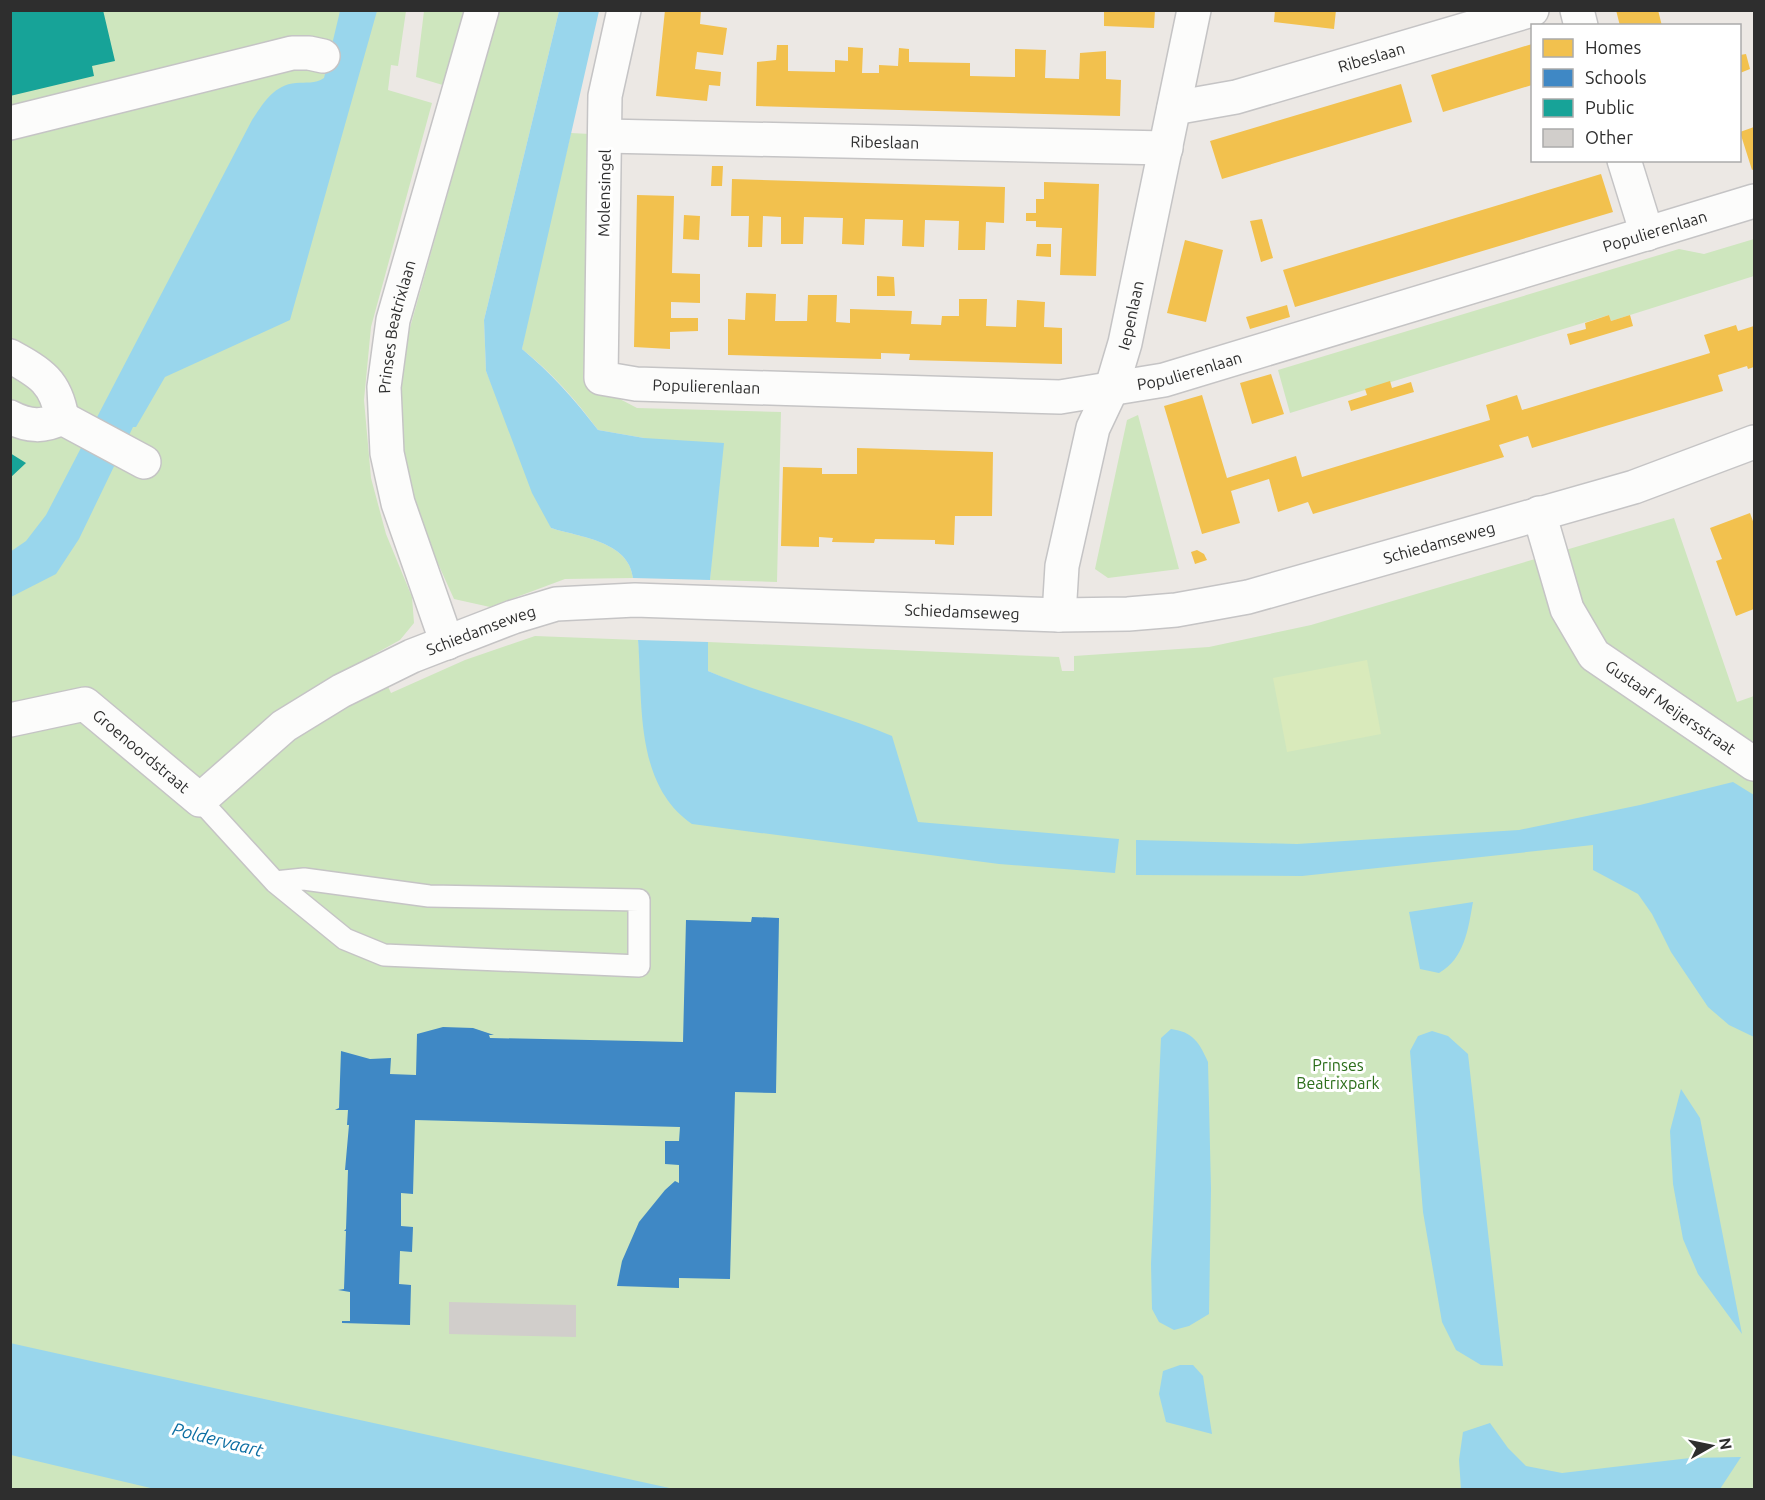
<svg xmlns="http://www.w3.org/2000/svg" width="1765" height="1500" font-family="Ubuntu,sans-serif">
	<rect width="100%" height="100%" fill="#ece8e4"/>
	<!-- green -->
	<path fill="#cee6be" d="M10,11H406L398,66L391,65L388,90L432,103L371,327L364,400L371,478L386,534L412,597L414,623L400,640L373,655L391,693L465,660L535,636L638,640L642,685L731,681L708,671V642L1059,657L1062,671H1074V656L1209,647L1311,625L1674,518L1737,702L1754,696V743L1741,747L1754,781V1489H11Z
		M424,11H468L446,86L416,77Z
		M499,11H559L484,320L486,371L551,528C579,537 629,541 633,578L565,579L490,607L454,599L425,535L401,449L400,363Z
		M571,133L590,134L597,387L637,408L781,412L777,582L710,580L712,551L644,438L598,430C576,400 552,373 522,349L529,307Z
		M1754,239V276L1611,321L1609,315L1290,413L1278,370L1679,249L1704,254Z
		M1138,415L1179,569L1108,578L1095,569L1127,420Z"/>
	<!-- pitch -->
	<path fill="#d9eabb" d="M1367,660L1381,734L1287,752L1273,678Z"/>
	<!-- water -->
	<path fill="#99d6ec" d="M340,11H377L290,320L165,377L136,427H133L79,539L56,574L11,597L10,552L26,541L46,515L252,120C263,104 273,85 296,83C306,82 315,84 324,78Z
		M559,11H599L522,349C551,373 575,400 598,430L644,438L724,443L710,580L633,578C629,541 579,537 551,528L532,493L486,371L484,320Z
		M638,640L708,642V671C769,697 832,711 892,736L918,822L1119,839L1115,873L999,864L692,824C634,784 643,703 638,640Z
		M1733,782L1754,795V1037L1729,1025L1708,1007L1671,952L1652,914L1638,894L1593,870V845L1302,876L1136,875V840L1297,844L1519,830L1640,805Z
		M1473,902C1468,929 1465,958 1439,973L1420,969L1409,912Z
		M1171,1029C1193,1032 1199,1042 1208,1062L1211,1189L1209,1314L1189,1326L1174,1330L1159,1322L1152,1309L1151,1264L1161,1038Z
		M1432,1031L1448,1036L1468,1054L1503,1366L1481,1365L1456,1350L1442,1322L1423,1212L1410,1051L1418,1036Z
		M1681,1089L1700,1118L1742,1334L1698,1274L1683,1239L1673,1184L1670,1131Z
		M10,1343L100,1363L674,1489L159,1490L11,1455Z
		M1180,1365H1193L1203,1376L1212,1434L1166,1422L1159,1394L1163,1371Z
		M1490,1423L1508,1448L1526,1466L1562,1473L1690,1458L1741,1457L1720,1489H1461L1459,1460L1463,1432Z"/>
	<!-- homes -->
	<path fill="#f2c14e" d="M665,10H701L700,24L727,28L723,55L697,52L695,69L721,72L720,86L709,85L707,101L656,96Z
		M1104,10H1155L1154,28L1104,26Z
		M1275,10H1336L1334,29L1274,22Z
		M1616,10H1658L1662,26H1620Z
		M1532,44V85L1443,112L1431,75Z
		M777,45H788V71L835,72V60L848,61V47L863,48L862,73H879V65L898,66L899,48L909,49V62L970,63V76L1015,77V49L1046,50L1045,78L1079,79L1080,53L1106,51V79L1121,80L1120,116L756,106L757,62L776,60Z
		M1746,54L1750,69L1740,73V55Z
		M1401,84L1412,122L1222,179L1210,141Z
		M1754,127V169L1752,170L1740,132Z
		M712,166H723L722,186H711Z
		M1601,174L1613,212L1295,307L1283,270Z
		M732,179L1005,187L1004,223L986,222L985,250H958L959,221L925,220L924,247L902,246L903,220L865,219L864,245L842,244L843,218L804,217L803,244H781V217L763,216L762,247H748L749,216H731Z
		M1044,182L1099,184L1096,276L1060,275L1062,228L1036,227V221H1026V213H1036V199H1044Z
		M637,195L674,196L672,273L700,274V303L671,302V318H698V331L670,332V349L634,347Z
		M684,215L700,216L699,240L683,239Z
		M1262,219L1273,258L1261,262L1250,221Z
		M1185,240L1223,250L1206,322L1167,313Z
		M1037,244H1051V257L1036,256Z
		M877,276L894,277L895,296H877Z
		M746,293L776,294L775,321H807L808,295H837L836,322L850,323V309L912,311L911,324L941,325L942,316H959V299H987L986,326L1016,327L1017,300L1045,302L1044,327L1062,328V364L909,360L910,354L881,353V359L728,355V319L745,320Z
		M1287,305L1290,317L1250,329L1246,317Z
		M1609,315L1611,321L1630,315L1633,326L1570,345L1567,334L1586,329L1585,323Z
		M1736,325L1738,331L1754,326V367L1748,369L1747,366L1718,375L1723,391L1532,448L1528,436L1499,445L1504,457L1313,514L1308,502L1278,512L1269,479L1231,491L1240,523L1202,534L1164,406L1202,395L1227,478L1296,456L1302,477L1490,420L1486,405L1517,395L1522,410L1710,353L1704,335Z
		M1271,374L1284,414L1252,424L1240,383Z
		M1390,381L1392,388L1411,382L1414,392L1351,411L1348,401L1367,395L1365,389Z
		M857,448L993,452L992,516H955L954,545L935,544V540L875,539L874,543L832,542L833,538L819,537V547L781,546L783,467L822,468V474H857Z
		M1750,513L1754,524V609L1736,616L1716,561L1722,559L1710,528Z
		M1197,550L1204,554L1207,560L1195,564L1191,552Z"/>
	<!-- schools -->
	<path fill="#3f88c5" d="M752,917L779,918L776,1093L735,1092L730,1279L679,1278V1288L617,1286L622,1261L639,1222L665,1190L675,1181L679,1183V1165L665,1164V1141H679L680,1127L415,1120L413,1194L401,1193V1226L413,1227L412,1252L400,1251L399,1284L411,1285L410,1325L342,1323V1321H350V1292L338,1290L344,1289L346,1231H344L346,1229L348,1170H345L349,1125H347L348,1110H335L339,1108L341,1051L370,1059L391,1058L390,1074L416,1075L417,1034L443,1027L473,1028L494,1035H489L490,1038L683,1042L686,920L751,922Z"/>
	<!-- public -->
	<path fill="#17a398" d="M10,10H103L115,61L92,66L94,76L10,96Z
		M10,453L26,463L10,478Z"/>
	<!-- building -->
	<path fill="#d1cecb" d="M449,1302L576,1305V1337L449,1334Z"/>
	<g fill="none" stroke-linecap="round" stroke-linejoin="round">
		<!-- lane casing -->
		<g stroke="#c5c4c5" stroke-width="24">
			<path id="lane" d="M200,800L275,882L345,939L384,955L639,966V900L429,896L304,879L275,882"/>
		</g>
		<!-- street casing -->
		<g stroke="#c5c4c5" stroke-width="36">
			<g id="street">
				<path id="s1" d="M624,10L605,96L601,378L636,384L1060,397L1164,380L1754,201"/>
				<path d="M1577,10L1581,26"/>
				<path id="s2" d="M1174,108L1236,97L1532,10"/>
				<path d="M10,123L292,53H309L323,56"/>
				<path id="s3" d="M605,136L1166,148"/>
				<path d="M1624,160L1647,234"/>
				<path d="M10,356C41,373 56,382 62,418C44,427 29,427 10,417"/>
				<path d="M62,418L144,462"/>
				<path id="s4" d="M1539,513L1567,609L1594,655L1754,764"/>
				<path id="s5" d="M1059,615L1062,566L1093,428L1111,390L1125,343L1194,10"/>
				<path id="s6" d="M447,643L398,503L387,453L384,387L393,320L482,10"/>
				<path id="s7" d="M10,720L85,704L200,800L284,726L341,691L412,656L513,617L556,604L635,600L1059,615L1128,614L1176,610L1248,597L1634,487L1754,442"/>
			</g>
		</g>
		<!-- lane -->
		<use href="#lane" stroke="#fcfcfb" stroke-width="21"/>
		<!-- street -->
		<use href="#street" stroke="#fcfcfb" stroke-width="33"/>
	</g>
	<g text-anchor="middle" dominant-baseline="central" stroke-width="6" stroke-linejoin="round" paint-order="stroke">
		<!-- street labels -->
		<g font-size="16" fill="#2e2e2e" stroke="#fff">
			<text stroke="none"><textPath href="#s2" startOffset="204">Ribeslaan</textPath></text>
			<text stroke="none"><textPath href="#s3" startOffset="280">Ribeslaan</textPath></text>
			<text transform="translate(604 193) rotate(-89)">Molensingel</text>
			<text stroke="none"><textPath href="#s1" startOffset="1448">Populierenlaan</textPath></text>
			<text stroke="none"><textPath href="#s5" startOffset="310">Iepenlaan</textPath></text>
			<text stroke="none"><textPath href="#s6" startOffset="327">Prinses Beatrixlaan</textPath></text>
			<text stroke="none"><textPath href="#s1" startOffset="962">Populierenlaan</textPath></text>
			<text stroke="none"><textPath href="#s1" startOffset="476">Populierenlaan</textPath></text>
			<text stroke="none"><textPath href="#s7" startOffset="1530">Schiedamseweg</textPath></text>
			<text stroke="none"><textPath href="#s7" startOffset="1044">Schiedamseweg</textPath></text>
			<text stroke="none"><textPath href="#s7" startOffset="558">Schiedamseweg</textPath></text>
			<text stroke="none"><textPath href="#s4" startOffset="246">Gustaaf Meijersstraat</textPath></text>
			<text stroke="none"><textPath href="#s7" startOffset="150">Groenoordstraat</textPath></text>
		</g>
		<!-- park labels -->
		<g font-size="16" fill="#2c6e1b" stroke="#fff">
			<text x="1338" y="1065">Prinses<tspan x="1338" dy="18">Beatrixpark</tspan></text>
		</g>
		<!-- water labels -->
		<g font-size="18" font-style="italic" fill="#0d6fa3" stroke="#fff">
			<text transform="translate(218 1439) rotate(14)">Poldervaart</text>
		</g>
	</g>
	<!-- border -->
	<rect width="1765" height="1500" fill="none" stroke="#2e2e2e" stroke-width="24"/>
	<!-- legend -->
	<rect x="1531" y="24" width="210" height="138" fill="#ffffff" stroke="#ababab" stroke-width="1.5"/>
	<rect x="1543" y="39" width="30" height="18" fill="#f2c14e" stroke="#ababab" stroke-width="1.5"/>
	<text x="1585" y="54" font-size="18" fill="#2e2e2e">Homes</text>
	<rect x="1543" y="69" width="30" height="18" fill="#3f88c5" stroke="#ababab" stroke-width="1.5"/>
	<text x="1585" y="84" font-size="18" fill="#2e2e2e">Schools</text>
	<rect x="1543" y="99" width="30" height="18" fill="#17a398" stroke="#ababab" stroke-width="1.5"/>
	<text x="1585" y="114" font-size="18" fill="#2e2e2e">Public</text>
	<rect x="1543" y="129" width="30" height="18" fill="#d1cecb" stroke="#ababab" stroke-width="1.5"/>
	<text x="1585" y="144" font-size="18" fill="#2e2e2e">Other</text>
	<!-- north arrow -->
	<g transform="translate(1711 1446) rotate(81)" stroke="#ffffff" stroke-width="4.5" paint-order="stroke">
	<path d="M0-4.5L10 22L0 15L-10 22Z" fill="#2e2e2e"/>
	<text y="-9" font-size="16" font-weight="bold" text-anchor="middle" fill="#2e2e2e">N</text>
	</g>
</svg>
